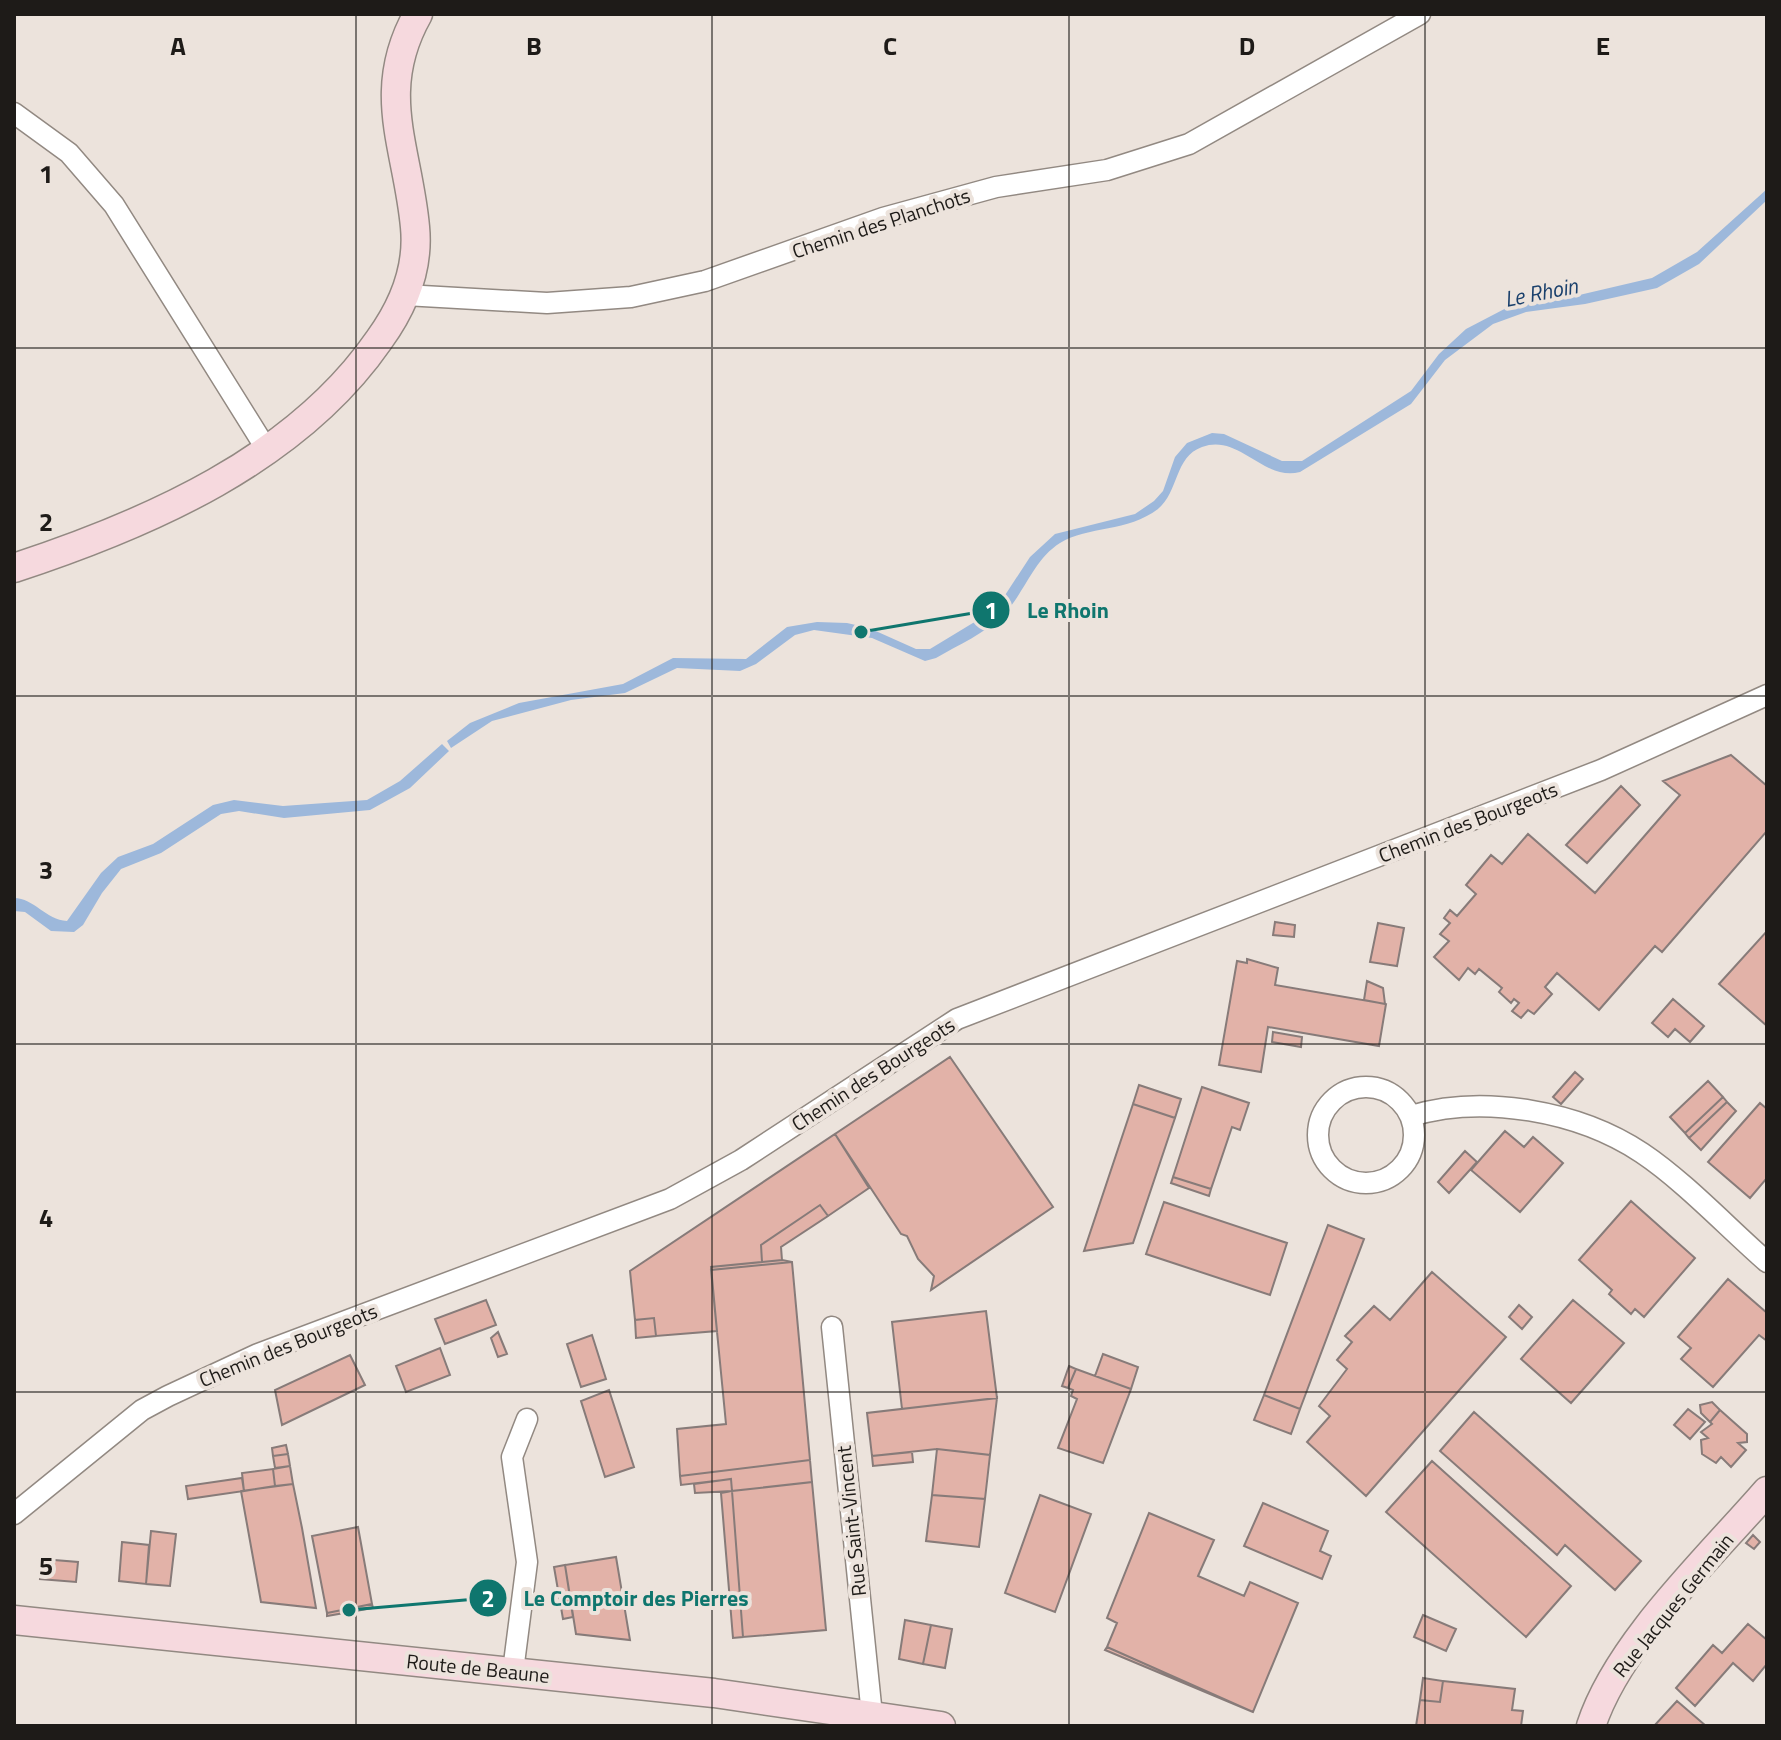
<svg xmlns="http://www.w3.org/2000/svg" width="1781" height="1740" font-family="'Titillium Web',sans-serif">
	<rect width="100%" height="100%" fill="#ece3dc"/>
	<!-- water -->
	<path fill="#9db8db" d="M1767,189V200L1699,264L1657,288L1585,304L1526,312L1493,324L1445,360L1411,404L1300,472C1264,482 1239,433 1202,447C1174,457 1179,492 1158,509C1128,532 1088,526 1060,543C1033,560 1025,593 1003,615C986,633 958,645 936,658L925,661L872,638L814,630L795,635L756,664L740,671L677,668L625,693L571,700L492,721L451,748L447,741L470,723L519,703L623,684L673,658L746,659L787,627L817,622L847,623L869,628L916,649H930L996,609L1030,557L1055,534L1135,514L1154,501L1163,491L1175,457L1187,443L1212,433L1224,434L1282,461H1302L1411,391L1439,354L1466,329L1514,304L1575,296L1652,278L1697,252Z
		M442,744L449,751L410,788L370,810L284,818L239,811L221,814L161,853L121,869L102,893L83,925L74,932L51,931L25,912L14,911V898C34,898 46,920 67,921L101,873L118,857L153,844L213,805L234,800L283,806L367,800L400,781Z"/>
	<!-- building -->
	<path fill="#e2b2a8" stroke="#877b79" stroke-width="2" d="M1731,755L1767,786V831L1662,952L1655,946L1599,1010L1557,973L1545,987L1552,994L1534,1014L1528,1010L1521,1018L1512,1011L1519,1003L1514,999L1511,1003L1499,992L1502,988L1479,969L1475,974L1468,968L1459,980L1434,957L1449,941L1440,934L1450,923L1444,918L1450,910L1457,916L1476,894L1466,885L1491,855L1502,864L1528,834L1595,893L1680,795L1663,781Z
		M1621,786L1640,805L1587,863L1566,845Z
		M1275,922L1295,925L1294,937L1273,935Z
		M1378,923L1404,928L1397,966L1370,962Z
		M1767,931V1026L1719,984Z
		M1247,959L1278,968L1275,985L1386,1004L1379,1046L1268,1027L1261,1072L1219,1065L1237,961L1247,963Z
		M1367,981L1383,988L1385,1004L1364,1000Z
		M1673,999L1704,1026L1690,1042L1675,1029L1668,1037L1652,1023Z
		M1273,1032L1302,1037L1301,1047L1272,1042Z
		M950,1057L1053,1207L931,1290L934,1276L918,1259L907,1236L901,1234L835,1134Z
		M1575,1072L1583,1079L1561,1104L1553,1097Z
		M1708,1081L1723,1097L1685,1133L1670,1117Z
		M1139,1085L1181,1099L1175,1118L1133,1104Z
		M1202,1087L1249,1103L1240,1130L1232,1127L1211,1189L1173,1177Z
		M1723,1097L1727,1102L1689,1138L1685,1133Z
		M1727,1102L1736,1111L1701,1150L1689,1138Z
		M1760,1103L1767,1109V1178L1750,1198L1708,1162Z
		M1133,1104L1175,1118L1133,1243L1084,1251Z
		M1505,1131L1524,1147L1533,1137L1563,1163L1520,1212L1471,1170Z
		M835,1134L869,1188L828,1216L820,1205L761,1245L762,1262L711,1267L717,1331L656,1336L654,1318L635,1320L630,1271Z
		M1465,1151L1477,1162L1449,1193L1438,1182Z
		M1173,1177L1211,1189L1209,1196L1171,1183Z
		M1631,1201L1695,1258L1644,1317L1635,1309L1631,1314L1609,1294L1612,1290L1579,1260Z
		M1164,1202L1287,1243L1270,1295L1146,1254Z
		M820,1205L828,1216L781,1247L782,1260L762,1262L761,1245Z
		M1328,1225L1364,1239L1300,1409L1264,1395Z
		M782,1260L792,1262L711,1270V1267Z
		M792,1262L810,1460L680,1476L677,1429L726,1424L711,1270Z
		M1432,1272L1506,1337L1366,1496L1307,1442L1330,1416L1319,1406L1347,1369L1337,1360L1352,1342L1345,1336L1374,1306L1390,1320Z
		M1728,1279L1767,1313V1341L1759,1335L1713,1387L1681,1359L1691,1348L1678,1337Z
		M486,1300L496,1325L445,1344L435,1319Z
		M1573,1300L1624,1343L1571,1403L1521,1359Z
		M1519,1305L1532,1317L1522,1329L1509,1317Z
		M986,1311L997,1398L902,1409L892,1322Z
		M654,1318L656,1336L636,1338L635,1320Z
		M498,1332L507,1354L498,1357L491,1338Z
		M592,1335L606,1379L581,1387L567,1344Z
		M440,1348L450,1375L406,1392L396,1366Z
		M1103,1354L1138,1367L1131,1389L1095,1376Z
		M350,1355L365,1385L282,1425L275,1390Z
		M1069,1366L1076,1369L1068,1388L1062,1386Z
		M1076,1369L1131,1389L1103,1463L1058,1448L1077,1399L1071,1396L1073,1390L1068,1388Z
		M609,1390L634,1467L605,1477L581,1401Z
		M1264,1395L1300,1409L1291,1434L1254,1420Z
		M997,1398L990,1455L937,1449L872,1456L867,1413Z
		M1712,1402L1720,1410L1710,1422L1701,1413L1700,1405Z
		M1688,1409L1705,1422L1690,1439L1674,1425Z
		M1720,1410L1747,1434V1442L1738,1443L1746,1450L1731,1467L1721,1457L1716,1463L1702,1454L1701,1440L1708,1438L1701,1432L1712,1424L1710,1422Z
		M1474,1412L1641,1561L1615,1590L1565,1545L1557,1555L1440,1451Z
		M286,1445L288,1454L273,1456L272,1448Z
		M937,1449L990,1455L985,1499L932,1495Z
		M912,1452L913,1462L873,1466L872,1456Z
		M288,1454L290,1466L275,1468L273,1456Z
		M810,1460L812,1482L732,1491L731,1479L681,1485L680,1476Z
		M1432,1461L1571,1586L1526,1637L1386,1512Z
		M290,1466L293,1484L275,1486L273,1469Z
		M273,1469L275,1486L244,1491L242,1473Z
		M242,1478L244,1491L188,1499L186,1486Z
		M731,1479L732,1491L695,1493L694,1484Z
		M812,1482L826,1630L743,1637L732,1491Z
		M293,1484L302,1528L316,1608L261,1602L241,1491Z
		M732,1491L743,1637L733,1638L721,1493Z
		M932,1495L985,1499L979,1547L926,1541Z
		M1040,1495L1091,1514L1055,1612L1005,1593Z
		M1263,1503L1328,1531L1320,1551L1331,1556L1322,1579L1244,1546Z
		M1149,1513L1214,1540L1198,1576L1244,1596L1250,1582L1298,1603L1253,1712L1107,1647L1117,1623L1107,1618Z
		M358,1527L372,1604L327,1613L312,1536Z
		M151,1531L176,1534L170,1586L146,1584Z
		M1753,1535L1760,1542L1754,1549L1746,1543Z
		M122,1542L149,1545L146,1584L119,1581Z
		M616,1557L630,1640L576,1634L565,1565Z
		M42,1559L78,1562L76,1582L40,1579Z
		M565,1565L573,1617L563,1619L554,1567Z
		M372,1604L373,1608L327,1616V1613Z
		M1423,1615L1456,1629L1446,1651L1414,1637Z
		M905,1620L931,1625L923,1664L899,1659Z
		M1748,1624L1767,1640V1664L1753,1681L1733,1663L1695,1706L1676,1688L1713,1645L1722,1653Z
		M931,1625L952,1629L945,1668L923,1664Z
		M1107,1647L1253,1712L1105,1650Z
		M1423,1678L1443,1681L1440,1702L1420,1700Z
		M1443,1681L1515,1689L1512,1710L1523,1711L1521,1726H1416L1420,1700L1440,1702Z
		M1677,1701L1706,1726H1654Z"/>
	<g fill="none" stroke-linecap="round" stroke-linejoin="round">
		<!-- street casing -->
		<g stroke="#928982" stroke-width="23">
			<path id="street" d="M14,113L69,153L114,205L267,450
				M405,295L547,303L631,297L705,281L883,218L996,187L1107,170L1189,144L1420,14
				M1318 1135a48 48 0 1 1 96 0a48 48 0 1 1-96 0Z
				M1411,1116C1483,1094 1579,1111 1642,1153C1684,1181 1728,1228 1767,1262
				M832,1327L872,1715
				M14,1514L142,1410L168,1396L258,1354L670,1199L741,1160L957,1019L1601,770L1767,695
				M513,1671L527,1562L512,1457L527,1419"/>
		</g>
		<!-- secondary casing -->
		<g stroke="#928982" stroke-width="31">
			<path id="secondary" d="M14,568C148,524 296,460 379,340C403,307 419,268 415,227C408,148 374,92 418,14
				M14,1620L714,1693L941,1726
				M1591,1726C1618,1643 1709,1558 1767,1491"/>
		</g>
		<!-- street -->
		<use href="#street" stroke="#fff" stroke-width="20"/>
		<!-- secondary -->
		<use href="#secondary" stroke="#f6d9de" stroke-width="28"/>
	</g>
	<!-- grid -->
	<path fill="none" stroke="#1e1b18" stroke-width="2" stroke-opacity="0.55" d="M356,14V1726M712,14V1726M1069,14V1726M1425,14V1726M14,348H1767M14,696H1767M14,1044H1767M14,1392H1767"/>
	<g text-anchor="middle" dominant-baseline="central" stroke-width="8" stroke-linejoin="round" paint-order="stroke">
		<!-- street labels -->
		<g font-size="20" fill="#1e1b18" stroke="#ece3dc">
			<text transform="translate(881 223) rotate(-18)">Chemin des Planchots</text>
			<text transform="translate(1468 822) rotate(-21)">Chemin des Bourgeots</text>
			<text transform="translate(873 1074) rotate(-33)">Chemin des Bourgeots</text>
			<text transform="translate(288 1345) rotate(-22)">Chemin des Bourgeots</text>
			<text transform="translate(851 1521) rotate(-96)">Rue Saint-Vincent</text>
			<text transform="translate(1673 1605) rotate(-51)">Rue Jacques Germain</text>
			<text transform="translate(478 1668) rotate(6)">Route de Beaune</text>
		</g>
		<!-- water labels -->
		<g font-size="22" font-style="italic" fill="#1a406c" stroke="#ece3dc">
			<text transform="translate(1541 292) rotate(-11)">Le Rhoin</text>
		</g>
	</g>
	<g font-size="26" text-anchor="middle" font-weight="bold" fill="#1e1b18" stroke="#ece3dc" stroke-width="8" stroke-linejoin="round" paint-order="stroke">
		<text x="178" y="55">A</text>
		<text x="534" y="55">B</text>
		<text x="890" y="55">C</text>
		<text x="1247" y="55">D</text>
		<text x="1603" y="55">E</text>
		<text x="46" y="183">1</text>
		<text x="46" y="531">2</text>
		<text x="46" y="879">3</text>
		<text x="46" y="1227">4</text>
		<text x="46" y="1575">5</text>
	</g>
	<!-- callouts -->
	<path fill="none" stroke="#0f766e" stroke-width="3" d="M861 632L991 610M349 1610L488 1598"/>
	<g fill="#0f766e" stroke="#ece3dc" stroke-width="3">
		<circle cx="861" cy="632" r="8"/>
		<circle cx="349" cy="1610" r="8"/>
		<circle cx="991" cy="610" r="20"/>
		<circle cx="488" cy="1598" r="20"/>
	</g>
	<g font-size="24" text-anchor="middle" font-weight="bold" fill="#fff">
		<text x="991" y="619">1</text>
		<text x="488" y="1607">2</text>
	</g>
	<g font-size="22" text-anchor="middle" font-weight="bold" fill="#0f766e" stroke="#ece3dc" stroke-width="8" stroke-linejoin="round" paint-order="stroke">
		<text x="1068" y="618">Le Rhoin</text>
		<text x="636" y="1606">Le Comptoir des Pierres</text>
	</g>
	<!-- border -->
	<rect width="1781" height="1740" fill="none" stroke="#1e1b18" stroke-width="32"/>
</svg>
